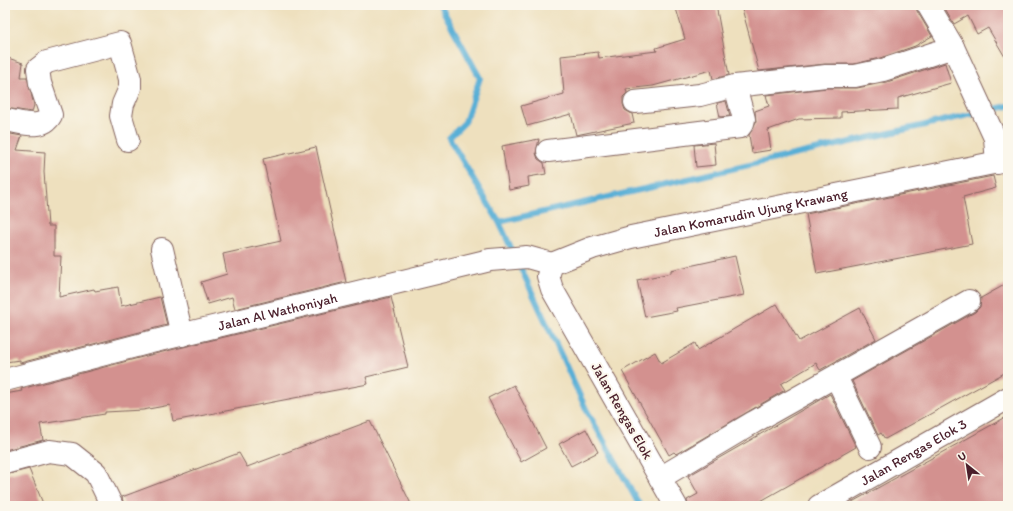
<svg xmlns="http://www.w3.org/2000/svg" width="1013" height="511" font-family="Itim,sans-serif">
	<rect width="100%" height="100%" fill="#fbf7ec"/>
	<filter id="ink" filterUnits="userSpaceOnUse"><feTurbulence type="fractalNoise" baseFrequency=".025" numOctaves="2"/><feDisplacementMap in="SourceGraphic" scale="8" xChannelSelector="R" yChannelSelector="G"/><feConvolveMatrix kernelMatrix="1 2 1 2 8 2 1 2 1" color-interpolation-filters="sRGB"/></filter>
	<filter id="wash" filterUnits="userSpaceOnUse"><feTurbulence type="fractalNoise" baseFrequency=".012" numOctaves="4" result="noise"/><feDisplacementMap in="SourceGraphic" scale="16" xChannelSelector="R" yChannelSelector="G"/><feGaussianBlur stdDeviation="0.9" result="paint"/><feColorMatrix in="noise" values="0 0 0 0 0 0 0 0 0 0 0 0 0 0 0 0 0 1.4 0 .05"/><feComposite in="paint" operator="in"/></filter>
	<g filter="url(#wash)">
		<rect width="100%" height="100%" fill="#eee0be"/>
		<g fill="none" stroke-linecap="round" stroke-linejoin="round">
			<!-- stream -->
			<path stroke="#59afd6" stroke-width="6" d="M440,5L480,78L465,122L449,138L499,222L1008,106
				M499,222L514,254
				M518,262L586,409L640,506"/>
		</g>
		<g id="blocks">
			<!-- building -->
			<path fill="#d3918f" d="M675,5H716L729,75L713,79L711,70L653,86L626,89L627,93L623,97V104L625,110L632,114L634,123L576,135L571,114L527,126L521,106L564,94L561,56L598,52L599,58L657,51L656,48L685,39Z
				M741,5H916L917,11L932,36L915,46L880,58L854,64H825L759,71Z
				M943,5H1008V62L988,28L977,34L968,16L954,24Z
				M5,57L23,63L21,77H27L34,105L32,112L5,108Z
				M945,63L951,83L898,98V109L841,112V118L799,119L768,130L771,150L752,153L749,135L756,122L755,111L769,106L766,95L827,88H857L887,82Z
				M726,101L730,116L720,117L717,103Z
				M5,133L22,136L17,150L45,152L44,172L48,226H54V256H61L59,297L94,289L95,291L118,287L121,306L160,297L167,325L20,363V360L5,362Z
				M539,139L536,153L538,159L544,163L546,174L528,177L529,186L509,190L502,146Z
				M714,143L716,165L696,167L694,145Z
				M316,147L346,282L235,309L232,297L208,304L201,282L227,274L223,254L281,241L263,159Z
				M993,176L996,188L963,197L972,244L817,274L806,214Z
				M735,256L744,295L676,308L677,311L645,317L637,280L671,273V270Z
				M1008,283V371L885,439L881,433L878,435L852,381L975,312L980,307L981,298Z
				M391,297L408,367L366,377L368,384L173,421L170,405L143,410L105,412V414L40,424L43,440L5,450V394L22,391L21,389L150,355Z
				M777,304L799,341L860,308L876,339L820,370L816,363L781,384L785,390L676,454L674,452L669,455L622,371L655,352L661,363L695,343L698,350Z
				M514,385L546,448L521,462L488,398Z
				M830,394L856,447L752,506H688L687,500L698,494L688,476Z
				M1008,416V506H845L901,475Z
				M370,421L412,506H124L122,497L239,453L247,467Z
				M586,429L598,452L571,466L559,444Z
				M29,469L44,506H5V475Z"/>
		</g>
	</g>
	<g filter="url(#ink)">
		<use href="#blocks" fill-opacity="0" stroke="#83635e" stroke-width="1"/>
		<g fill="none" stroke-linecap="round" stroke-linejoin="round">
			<!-- minor casing -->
			<g stroke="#83635e" stroke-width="24">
				<g id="minor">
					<path d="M928,5L953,47L995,138L997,163"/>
					<path d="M635,102L700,95L735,86L826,76H855L883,70L953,47"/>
					<path d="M5,120C21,122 42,131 51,115L40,83L38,69L47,62L120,43L130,79V88L123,104L121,116L128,140"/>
					<path d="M548,151L740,127L743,123L744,119L735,86"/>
					<path d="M162,249L182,335"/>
					<path d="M836,377L870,447"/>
					<path id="s1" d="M5,380L147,343L490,260L527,257L552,264"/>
					<path d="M5,463L49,451L72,454L96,473L112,506"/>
					<path d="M660,478L754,422L969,301"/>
					<path id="s2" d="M676,506L552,289L548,276L552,264L592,248L631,237L1008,160"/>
					<path id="s3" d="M819,506L1008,398"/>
				</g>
			</g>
			<!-- minor -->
			<use href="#minor" stroke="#fff" stroke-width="22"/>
		</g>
	</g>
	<g text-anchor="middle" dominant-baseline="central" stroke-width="4" stroke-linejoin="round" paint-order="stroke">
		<!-- street labels -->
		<g font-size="14" fill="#4a1f2b" stroke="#fbf7ec">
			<text stroke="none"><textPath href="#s2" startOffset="482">Jalan Komarudin Ujung Krawang</textPath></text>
			<text stroke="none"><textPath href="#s1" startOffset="281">Jalan Al Wathoniyah</textPath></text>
			<text transform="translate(622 411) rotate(60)">Jalan Rengas Elok</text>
			<text stroke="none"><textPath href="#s3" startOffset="109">Jalan Rengas Elok 3</textPath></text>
		</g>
	</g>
	<!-- margin -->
	<rect width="1013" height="511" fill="none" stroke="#fbf7ec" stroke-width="20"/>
	<!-- north arrow -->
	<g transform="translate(967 465) rotate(330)" stroke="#fbf7ec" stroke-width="3" paint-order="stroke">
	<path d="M0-3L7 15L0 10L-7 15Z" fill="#4a1f2b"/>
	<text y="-6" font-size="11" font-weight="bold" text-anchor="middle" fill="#4a1f2b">U</text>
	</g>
</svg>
